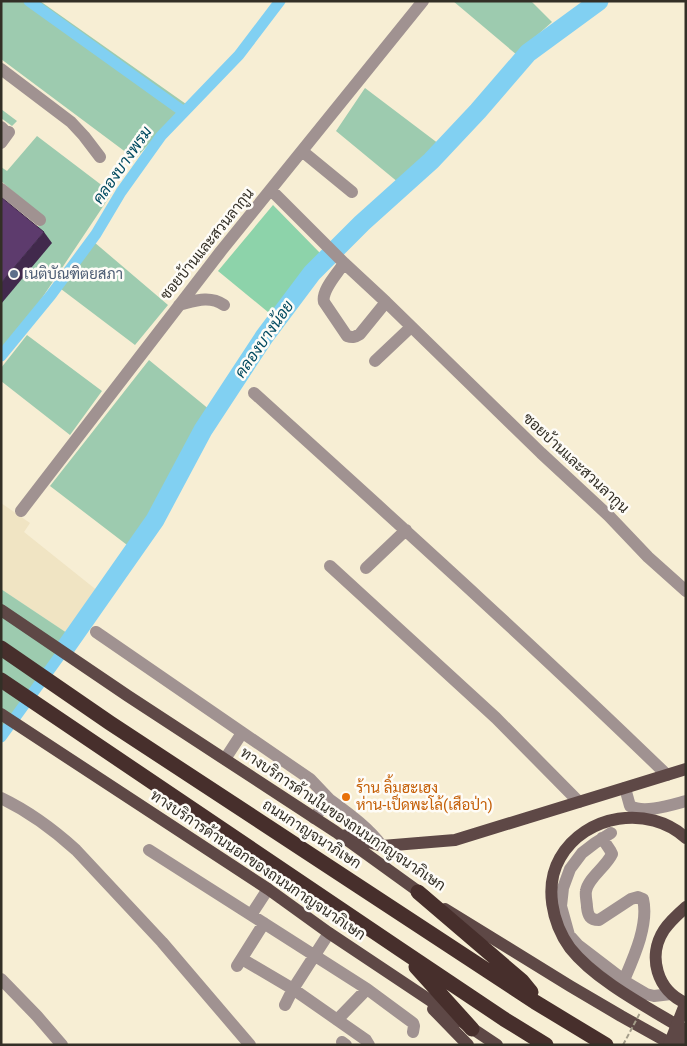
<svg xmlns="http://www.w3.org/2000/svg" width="687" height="1046" font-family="Roboto,Sarabun,sans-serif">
	<rect width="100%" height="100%" fill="#f7eed4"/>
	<!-- built -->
	<path fill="#f0e4c3" d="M1,503L30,523L24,532L99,592L70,635L1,589Z"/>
	<!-- green -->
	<path fill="#9dcbaf" d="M1,1H40L186,104L135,159L1,59Z
		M453,1H531L552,22L525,46L517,55Z
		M365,88L439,144L428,157L399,183L336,131Z
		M1,109L17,121L12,126L1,118Z
		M37,136L112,193L38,304L1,350V267L45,219L1,181V167L7,171Z
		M94,242L168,305L135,345L61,289Z
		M27,335L102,391L70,435L1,381V368Z
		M149,360L210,410L151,520L131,548L50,486Z
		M1,589L70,635L1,730Z"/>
	<!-- forest -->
	<path fill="#8dd3aa" d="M273,205L320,253L290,292L274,317L218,271Z"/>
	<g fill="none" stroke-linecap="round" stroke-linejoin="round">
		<!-- canal -->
		<path stroke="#81d0f2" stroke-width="11" d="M29,1L184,112
			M1,356L51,295L96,234L121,192L161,136L239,55L280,1
			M1,737L66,647"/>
		<!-- river -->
		<path stroke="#81d0f2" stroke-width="19" d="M66,647L155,520L203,430L264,337L312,273L362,223L431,161L478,111L528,53L599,1"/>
		<!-- minor -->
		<path stroke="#a09291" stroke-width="12" d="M1,69L71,122L84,136L100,157
			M1,127L5,131L9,132L1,143
			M302,151L352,192
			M1,189L40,220
			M271,190L344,263L386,302L541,453L609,516L648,557L686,591
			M344,263C338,273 321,290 324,302L347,336C353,338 355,337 360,334L386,302
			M179,305C195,301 209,295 224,305
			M375,361L411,327
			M254,393C393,519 532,644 667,775
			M21,511L221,251L423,1
			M330,566L496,718L579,802
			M366,568L406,530
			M96,632L310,779L329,799L314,818
			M225,759L242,733
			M625,788L630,806C644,814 671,805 686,801
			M1,798C28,811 54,830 76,850L162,942L250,1045
			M329,799C348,813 368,827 382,846
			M611,833L595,843L582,853L570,869L563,888L561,906L569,935L578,945L629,984L646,994L654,996L671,994
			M602,838L610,850L612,854C606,867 588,878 586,891C585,896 587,902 587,907C588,916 590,920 599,920L631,899L638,897L643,899C649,924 634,957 624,980
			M149,850L367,989L413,1023L414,1026L413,1032
			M251,915L268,889
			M242,959L293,989L366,1040L369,1045
			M237,966L264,923
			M1,979L37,1016L62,1045
			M285,1005L293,989L329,933
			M337,1020L367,989
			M342,1042L346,1045"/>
		<!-- major -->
		<path stroke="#5e4846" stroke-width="12" d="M1,610L128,696L336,832L426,897
			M1,714L268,889L329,933L497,1045
			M346,835L382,846L455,840L686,769
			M686,907C678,914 670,921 664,930C647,956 657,991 686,1003
			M445,909L570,986L621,1016L673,1045
			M433,1009L468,1045
			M685,1030C649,1008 596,981 570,948C552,923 544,886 560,858C585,814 649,804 686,838"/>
		<!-- highway -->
		<path stroke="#472f2c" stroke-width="15" d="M1,648L110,723L535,1002L606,1045
			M1,680L401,950L504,1019L546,1045
			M418,892L522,981L531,992
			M416,967L472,1029"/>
		<!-- path-bridge -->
		<path stroke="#a49d8a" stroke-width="2" stroke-dasharray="5 2.5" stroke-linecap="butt" d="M623,1045L640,1013"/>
		<!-- major-bridge -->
		<path stroke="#5e4846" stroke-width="12" d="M669,1045L686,1002
			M678,1045L686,1029"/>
	</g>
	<!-- shaded-wall -->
	<path fill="#41294c" d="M44,232L52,243L1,304V283Z"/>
	<!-- building -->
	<path fill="#5d3b6d" stroke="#41294c" d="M1,197L44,232L1,283Z"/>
	<!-- markers -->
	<circle fill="#5c6f8a" stroke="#fefcf7" stroke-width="2" cx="14" cy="274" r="5"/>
	<circle fill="#e8710a" stroke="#fefcf7" stroke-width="2" cx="346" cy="797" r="5"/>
	<g text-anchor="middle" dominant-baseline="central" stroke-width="5" stroke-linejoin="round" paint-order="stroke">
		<!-- street labels -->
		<g font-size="15" fill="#332f26" stroke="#fefcf7">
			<text transform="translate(207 244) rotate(-51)">ซอยบ้านและสวนลากูน</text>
			<text transform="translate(576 463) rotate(43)">ซอยบ้านและสวนลากูน</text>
			<text transform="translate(343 819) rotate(34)">ทางบริการด้านในของถนนกาญจนาภิเษก</text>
			<text transform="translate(312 834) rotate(33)">ถนนกาญจนาภิเษก</text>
			<text transform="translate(258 865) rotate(34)">ทางบริการด้านนอกของถนนกาญจนาภิเษก</text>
		</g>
		<!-- service labels -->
		<g font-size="15" fill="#4e5e75" stroke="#fefcf7" text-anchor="start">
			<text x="24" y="274">เนติบัณฑิตยสภา</text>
		</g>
		<!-- food labels -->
		<g font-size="15" fill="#c56008" stroke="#fefcf7" text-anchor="start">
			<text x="356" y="788">ร้าน ลิ้มฮะเฮง<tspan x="356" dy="17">ห่าน-เป็ดพะโล้(เสือป่า)</tspan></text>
		</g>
		<!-- water labels -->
		<g font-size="16" font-style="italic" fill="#034b61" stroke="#fefcf7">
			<text transform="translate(122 165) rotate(-55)">คลองบางพรม</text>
			<text transform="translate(264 339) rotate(-55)">คลองบางน้อย</text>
		</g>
	</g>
	<!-- border -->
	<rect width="687" height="1046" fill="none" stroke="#332f26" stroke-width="5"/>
</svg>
